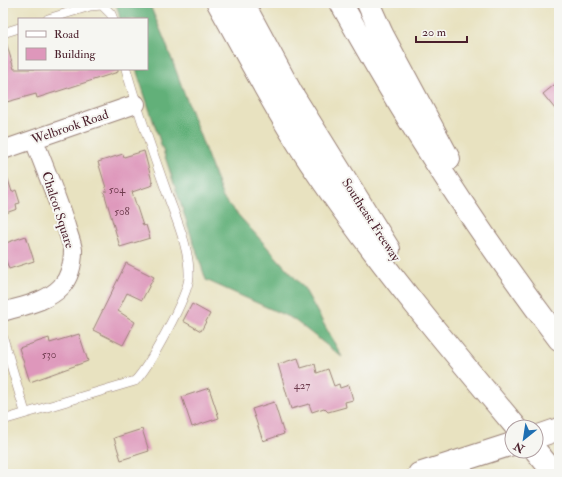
<svg xmlns="http://www.w3.org/2000/svg" width="562" height="477" font-family="'IM FELL Double Pica',serif">
	<rect width="100%" height="100%" fill="#f6f6f2"/>
	<filter id="ink" filterUnits="userSpaceOnUse"><feTurbulence type="fractalNoise" baseFrequency=".025" numOctaves="2"/><feDisplacementMap in="SourceGraphic" scale="8" xChannelSelector="R" yChannelSelector="G"/><feConvolveMatrix kernelMatrix="1 2 1 2 8 2 1 2 1" color-interpolation-filters="sRGB"/></filter>
	<filter id="wash" filterUnits="userSpaceOnUse"><feTurbulence type="fractalNoise" baseFrequency=".012" numOctaves="4" result="noise"/><feDisplacementMap in="SourceGraphic" scale="16" xChannelSelector="R" yChannelSelector="G"/><feGaussianBlur stdDeviation="0.9" result="paint"/><feColorMatrix in="noise" values="0 0 0 0 0 0 0 0 0 0 0 0 0 0 0 0 0 1.4 0 .05"/><feComposite in="paint" operator="in"/></filter>
	<g filter="url(#wash)">
		<rect width="100%" height="100%" fill="#e8e2c0"/>
		<!-- forest -->
		<path fill="#62b079" stroke="#566852" d="M116,3H149L165,41L223,198L304,288L342,357L293,319L206,280L136,69H147V19H120Z"/>
		<g id="blocks">
			<!-- building -->
			<path fill="#de97bb" d="M6,42L14,69H118V72L37,98L36,94L3,103V43Z
				M559,81V114L543,94Z
				M144,151L153,185L132,192L143,226L146,225L150,238L120,247L104,192L107,191L98,162L123,154L124,157Z
				M6,173L12,192L16,190L20,203L16,204L17,209L3,214V174Z
				M26,236L34,261L9,269L3,252V244Z
				M126,263L154,277L142,300L127,293L118,311L135,322L123,345L93,330Z
				M192,304L210,314L201,331L183,321Z
				M79,334L88,361L30,382L19,348L49,338L50,343Z
				M298,358L301,368L315,364L317,373L328,369L334,386L339,384L340,388L349,385L353,400L345,402L346,407L328,412L324,408L312,412L309,404L291,409L278,364Z
				M209,388L219,418L192,427L182,397Z
				M274,402L284,434L263,441L252,409Z
				M142,429L149,451L121,460L114,438Z"/>
		</g>
	</g>
	<g filter="url(#ink)">
		<use href="#blocks" fill-opacity="0" stroke="#998076" stroke-width="1"/>
		<g fill="none" stroke-linecap="round" stroke-linejoin="round">
			<!-- lane casing -->
			<g stroke="#998076" stroke-width="10">
				<path id="lane" d="M48,19L90,6L102,5L111,14L113,19
					M3,33L19,28
					M3,338L25,412
					M3,420L135,381C149,367 188,296 189,277C190,250 177,221 168,196C153,154 138,112 126,69"/>
			</g>
			<!-- street casing -->
			<g stroke="#998076" stroke-width="20">
				<path id="street" d="M3,150L136,104
					M3,312C22,306 47,302 61,287C70,277 73,262 73,250C72,242 68,234 66,226C57,197 45,169 34,140"/>
			</g>
			<!-- secondary casing -->
			<g stroke="#998076" stroke-width="24">
				<path id="secondary" d="M536,437L559,429
					M419,474L512,444"/>
			</g>
			<!-- highway casing -->
			<g stroke="#998076" stroke-width="24">
				<path id="highway" d="M218,3C251,62 282,122 320,177C380,265 448,346 516,427
					M243,3L291,92L389,249
					M341,3C405,120 478,232 559,339
					M368,3L382,34L449,159
					M536,451L555,474"/>
			</g>
			<!-- lane -->
			<use href="#lane" stroke="#fff" stroke-width="9"/>
			<!-- street -->
			<use href="#street" stroke="#fff" stroke-width="18"/>
			<!-- secondary -->
			<use href="#secondary" stroke="#fff" stroke-width="22"/>
			<!-- highway -->
			<use href="#highway" stroke="#fff" stroke-width="22"/>
		</g>
	</g>
	<g text-anchor="middle" dominant-baseline="central" stroke-width="4" stroke-linejoin="round" paint-order="stroke">
		<!-- number labels -->
		<g font-size="11" fill="#6f3d4f">
			<text x="117" y="189">504</text>
			<text x="122" y="211">508</text>
			<text x="49" y="354">530</text>
			<text x="302" y="385">427</text>
		</g>
		<!-- street labels -->
		<g font-size="13" fill="#4a1f2b" stroke="#f6f6f2">
			<text transform="translate(70 127) rotate(-19)">Welbrook Road</text>
			<text transform="translate(58 210) rotate(72)">Chalcot Square</text>
			<text transform="translate(371 220) rotate(57)">Southeast Freeway</text>
		</g>
	</g>
	<!-- margin -->
	<rect width="562" height="477" fill="none" stroke="#f6f6f2" stroke-width="16"/>
	<!-- legend -->
	<rect x="18" y="18" width="130" height="52" fill="#f6f6f2" stroke="#b1a0a2"/>
	<rect x="26" y="31" width="20" height="6" fill="#ffffff" stroke="#b1a0a2"/>
	<text x="54" y="38" font-size="12" fill="#4a1f2b">Road</text>
	<rect x="26" y="48" width="20" height="12" fill="#de97bb" stroke="#b1a0a2"/>
	<text x="54" y="58" font-size="12" fill="#4a1f2b">Building</text>
	<!-- north arrow -->
	<g transform="translate(524 439) rotate(210)"><circle r="19" fill="#f6f6f2" stroke="#b1a0a2"/>
	<path d="M0-3L7 15L0 10L-7 15Z" fill="#1f6fb2"/>
	<text y="-6" font-size="11" font-weight="bold" text-anchor="middle" fill="#4a1f2b">N</text>
	</g>
	<!-- scale -->
	<path d="M416 36v6h51v-6" fill="none" stroke="#4a1f2b" stroke-width="2"/>
	<text x="422" y="36" font-size="12" fill="#4a1f2b" stroke="#f6f6f2" stroke-width="3" paint-order="stroke">20 m</text>
</svg>
